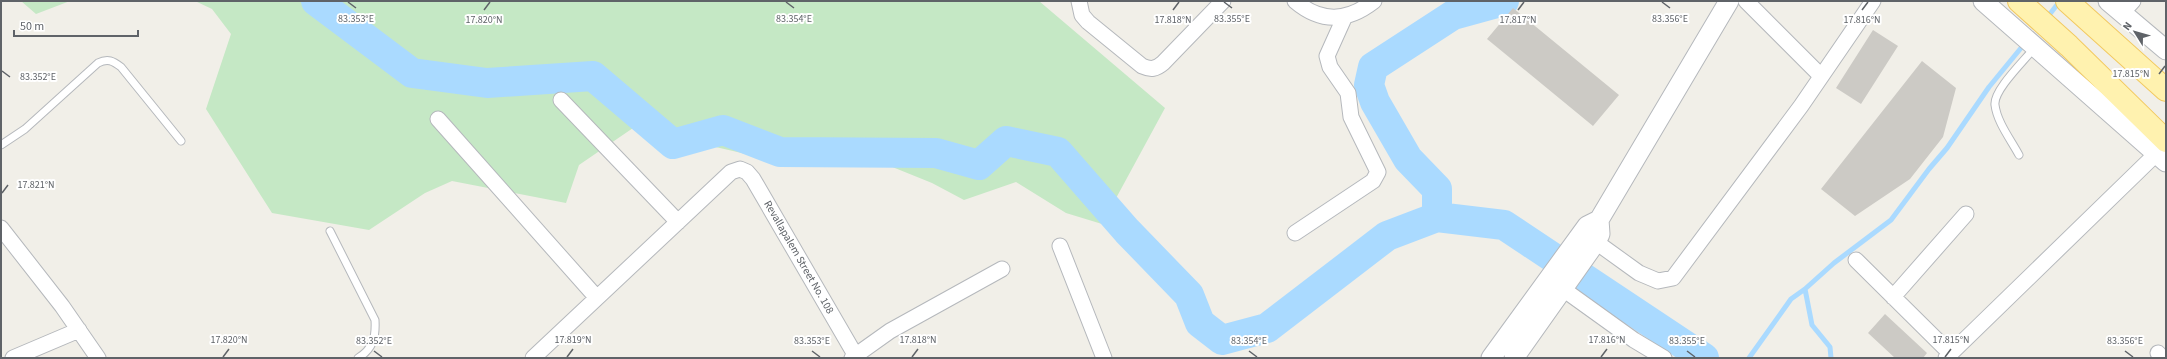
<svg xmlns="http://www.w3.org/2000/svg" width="2167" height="359" font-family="'Source Sans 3',sans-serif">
	<rect width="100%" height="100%" fill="#f1efe8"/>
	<!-- green -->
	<path fill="#c5e8c5" d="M21,1H70L36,14Z
		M195,1H1039L1165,108L1102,224L1066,213L1016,182L964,200L932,183L880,162L834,165L746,154L633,128L579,165L566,203L452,181L425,193L369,230L272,213L206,109L231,34L212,9Z"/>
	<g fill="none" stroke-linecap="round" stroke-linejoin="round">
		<!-- stream -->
		<path stroke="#aadaff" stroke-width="5" d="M2046,19L2060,1
			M1805,289L1834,263L1891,220L1929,169L1947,148L1989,87L2021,48
			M1749,358L1791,299L1805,289L1812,325L1830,347L1831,358"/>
		<!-- river -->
		<path stroke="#aadaff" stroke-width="30" d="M316,1L412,73L487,83L593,76L673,144L723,130L780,152L936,153L979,165L1006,141L1058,152L1127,231L1189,295L1200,323L1222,340L1267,328L1387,236L1437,217L1504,225L1704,358
			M1437,217V189L1408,159L1375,102L1369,85L1373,67L1453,15L1504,1"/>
	</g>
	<!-- building -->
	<path fill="#cccac5" d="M1513,8L1619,95L1593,126L1487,39Z
		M1873,30L1898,46L1861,104L1836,88Z
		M1922,61L1956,88L1943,137L1910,179L1855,216L1821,189Z
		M1885,314L1927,353L1923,358H1895L1868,333Z"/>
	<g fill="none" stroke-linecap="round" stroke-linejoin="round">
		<!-- service casing -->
		<g stroke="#b5b8bc" stroke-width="9">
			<path id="service" d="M1,145L25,129L98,63C108,58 113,61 121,67L181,141
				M2019,155C2011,140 1997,122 1995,105C1993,90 2026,59 2035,47
				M330,231L375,320C376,337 373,349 358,358"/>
		</g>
		<!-- minor casing -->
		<g stroke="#b5b8bc" stroke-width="17">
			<path id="minor" d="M1079,1L1082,15L1088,22L1142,66C1151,70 1156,69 1163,63L1223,1
				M1295,1C1321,23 1347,22 1374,1
				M1746,1L1821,76
				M2122,13L2133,1
				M561,100L678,222
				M438,119L597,298
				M1,228L62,306L98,358
				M1295,233L1373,181L1378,172L1351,117L1348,93L1330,67L1327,56L1345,16
				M1596,242L1639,273L1658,281L1673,278L1801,106L1873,1
				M1060,246L1104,358
				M1856,260L1951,354
				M1563,289L1634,340L1664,358
				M1893,297L1966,214
				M2158,353L2162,358
				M13,358L79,330
				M533,358L731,172L740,169L747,172L753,179L857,358
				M852,358L890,331L1002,269
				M1946,358L2157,153"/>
		</g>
		<!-- tertiary casing -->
		<g stroke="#b5b8bc" stroke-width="21">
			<path id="tertiary" d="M1983,1L2166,162
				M2108,1L2166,50
				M1491,358L1587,226L1599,220L1729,1
				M1514,358L1596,242L1600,234L1599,220"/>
		</g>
		<!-- primary casing -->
		<g stroke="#f2c960" stroke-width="24">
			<path id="primary" d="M2019,1L2069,46L2166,141
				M2067,1L2166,90"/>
		</g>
		<!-- service -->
		<use href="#service" stroke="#fff" stroke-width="7"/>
		<!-- minor -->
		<use href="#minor" stroke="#fff" stroke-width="15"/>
		<!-- tertiary -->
		<use href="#tertiary" stroke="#fff" stroke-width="19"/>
		<!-- primary -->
		<use href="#primary" stroke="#fff2af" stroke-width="22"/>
	</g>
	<!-- ticks -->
	<path fill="none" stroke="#5f6368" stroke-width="1.5" d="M348,2L356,8M786,2L794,8M1224,2L1232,8M1662,2L1670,8M484,10L490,2M1173,10L1179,2M1518,10L1524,2M1862,10L1868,2M2,71L10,77M2159,74L2165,66M2,193L8,185M374,351L382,357M812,351L820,357M1249,351L1257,357M1687,351L1695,357M2125,351L2133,357M223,357L229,349M567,357L573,349M912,357L918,349M1601,357L1607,349M1945,357L1951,349"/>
	<g text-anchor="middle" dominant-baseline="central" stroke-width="4" stroke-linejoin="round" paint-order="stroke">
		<!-- street labels -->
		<g font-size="11" fill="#5f6368" stroke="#fff">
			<text transform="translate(799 257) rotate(60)">Revallapalem Street No. 108</text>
		</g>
	</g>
	<g font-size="10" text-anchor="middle" fill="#5f6368" stroke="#fff" stroke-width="4" stroke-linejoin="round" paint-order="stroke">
		<text x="356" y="22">83.353°E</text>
		<text x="794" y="22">83.354°E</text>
		<text x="1232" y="22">83.355°E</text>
		<text x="1670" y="22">83.356°E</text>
		<text x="484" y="23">17.820°N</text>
		<text x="1173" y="23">17.818°N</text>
		<text x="1518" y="23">17.817°N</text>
		<text x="1862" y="23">17.816°N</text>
		<text x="2131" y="77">17.815°N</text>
		<text x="38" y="80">83.352°E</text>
		<text x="36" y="188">17.821°N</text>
		<text x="229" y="343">17.820°N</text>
		<text x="573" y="343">17.819°N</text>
		<text x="918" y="343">17.818°N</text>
		<text x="1607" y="343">17.816°N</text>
		<text x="1951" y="343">17.815°N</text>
		<text x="374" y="344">83.352°E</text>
		<text x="812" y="344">83.353°E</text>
		<text x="1249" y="344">83.354°E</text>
		<text x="2125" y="344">83.356°E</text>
		<text x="1687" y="344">83.355°E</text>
	</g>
	<!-- border -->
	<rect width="2167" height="359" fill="none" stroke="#5f6368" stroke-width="4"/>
	<!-- north arrow -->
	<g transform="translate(2135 32) rotate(307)" stroke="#ffffff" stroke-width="3" paint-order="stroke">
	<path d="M0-3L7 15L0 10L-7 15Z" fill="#5f6368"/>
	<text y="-6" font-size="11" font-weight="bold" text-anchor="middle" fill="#5f6368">N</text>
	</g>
	<!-- scale -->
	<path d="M14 30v6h124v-6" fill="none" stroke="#5f6368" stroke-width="2"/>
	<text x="20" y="30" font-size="12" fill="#5f6368" stroke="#ffffff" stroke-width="3" paint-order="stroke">50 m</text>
</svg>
